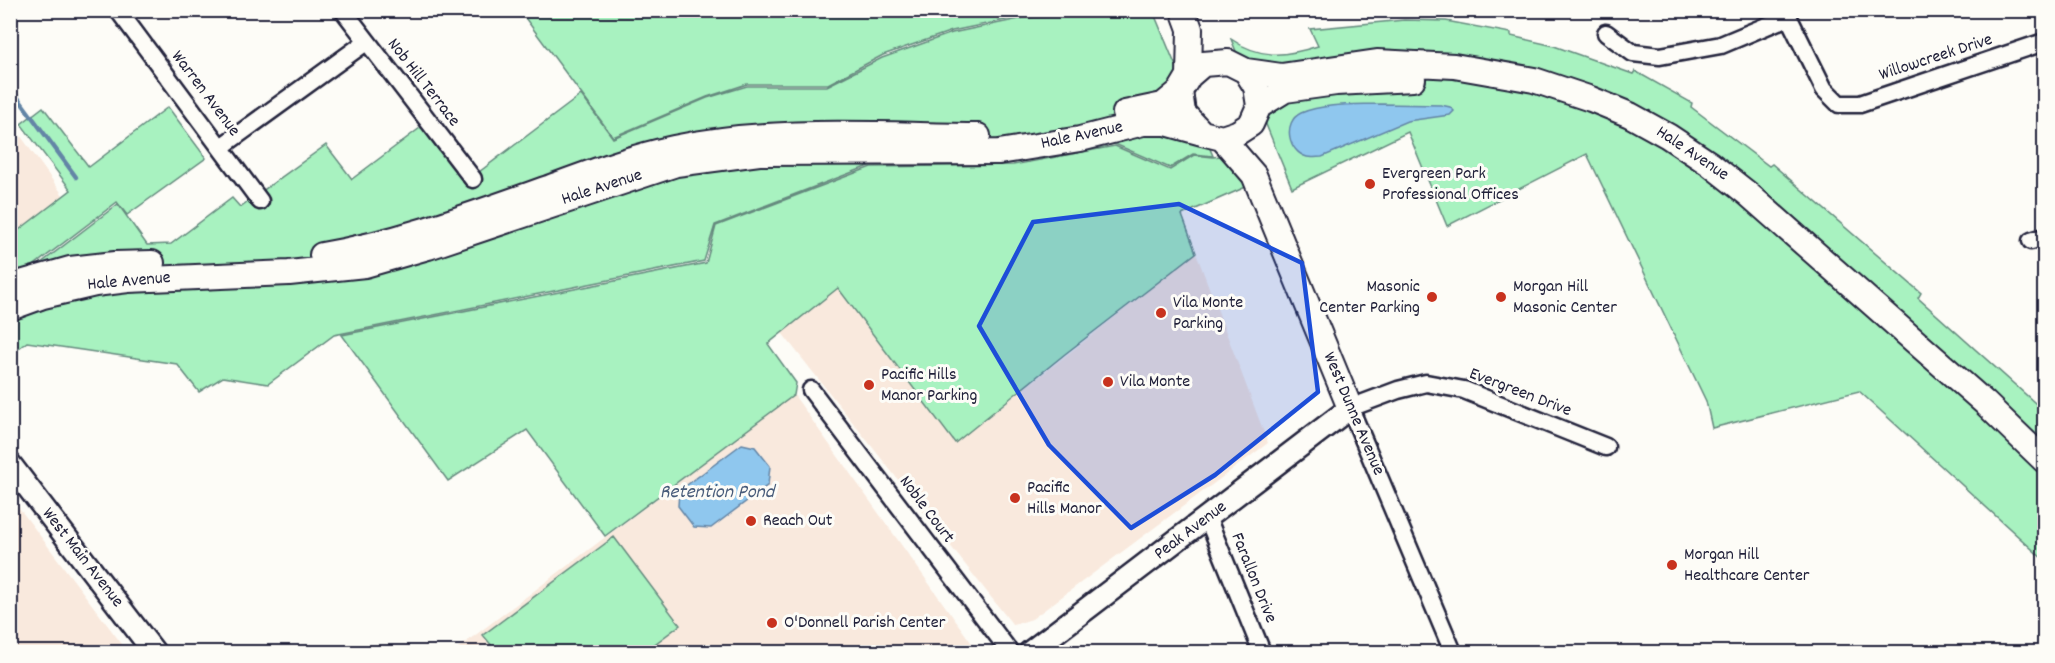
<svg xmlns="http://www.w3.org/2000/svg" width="2055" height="663" font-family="Dekko,sans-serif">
	<rect width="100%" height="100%" fill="#fdfcf7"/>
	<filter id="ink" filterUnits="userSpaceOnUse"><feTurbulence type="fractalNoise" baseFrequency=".0167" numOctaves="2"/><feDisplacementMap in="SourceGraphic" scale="12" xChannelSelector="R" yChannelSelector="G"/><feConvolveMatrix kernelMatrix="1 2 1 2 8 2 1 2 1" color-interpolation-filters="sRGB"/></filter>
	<g filter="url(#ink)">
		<!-- built -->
		<path fill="#f9e9dd" d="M10,121L83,223L10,278Z
			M1196,253L1268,443L1032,619L1013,625L782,333L838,288L955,443Z
			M794,395L978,652H453Z
			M10,496L118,639L128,652H11Z"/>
		<!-- green -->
		<path fill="#a8f2c0" stroke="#658a7e" stroke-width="1.5" d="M1059,10L1060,13L1025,16L952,31L883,55L828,84H747L707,97L613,137L520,11Z
			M1084,11H1153L1213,156L1193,154L1170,168L1115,144L1012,163L871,165L715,225L704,261L334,335L268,384L223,377L199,392L177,364L27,342L11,354V286L118,204L147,245L171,244L232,198L240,207L326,145L352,179L428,122L471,178L581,95L613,138L707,98L747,86H827L882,58L952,33L1024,18L1080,14Z
			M1404,20L1446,21L1511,33V36L1554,46L1633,74L1635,71L1692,103L1691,107L1769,166L1772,164L1921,293L1918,298L2044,411V560L1859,391L1712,428L1706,401L1587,154L1447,226L1408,132L1292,188L1231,39C1260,59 1284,57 1318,46L1310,29Z
			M43,107L89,167L168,107L206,158L127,215L117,202L11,283V236L71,190L21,124Z
			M1115,146L1170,170L1194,155L1213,157L1235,154L1248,186L1182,215L1196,253L1065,354L955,443L838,288L768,344L796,383L794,395L605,536L527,430L448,481L342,335L706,263L716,226L871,167L1013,165Z
			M614,537L680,625L644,652H497L483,635Z"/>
		<!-- water -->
		<path fill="#8fc7ee" stroke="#6385a6" stroke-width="1.5" d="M1381,104L1441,105L1450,107L1454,111L1450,115L1407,121L1322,157C1318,157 1311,158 1307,157C1288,152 1282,122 1301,113C1325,103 1356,105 1381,104Z
			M742,444L755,447L770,466L768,485L711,528L694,527L678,506L679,491Z"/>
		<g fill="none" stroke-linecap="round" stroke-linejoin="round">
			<!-- stream -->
			<path stroke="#6385a6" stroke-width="4.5" d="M10,87L76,177"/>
			<!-- minor casing -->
			<g stroke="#22223b" stroke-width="21">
				<path id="minor" d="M118,10L260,201
					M343,10L473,179
					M1785,10L1824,89L1839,104H1860L2044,42
					M1606,33L1633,53L1660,56L1721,45L1788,17
					M221,147L366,42
					M2031,241L2044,237
					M811,390L1010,652
					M1207,517L1262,652
					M1453,652L1350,408L1398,390L1426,383L1464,390L1606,447"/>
			</g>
			<!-- tertiary casing -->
			<g stroke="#22223b" stroke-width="26">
				<path id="tertiary" d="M10,464L154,652
					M1030,652L1350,408"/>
			</g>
			<!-- secondary casing -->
			<g stroke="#22223b" stroke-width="28">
				<path id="secondary" d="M1183,10L1190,29L1189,76
					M1228,62L1246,71L1256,87L1259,106L1251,124L1237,133L1222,138L1202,133L1183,113L1180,91L1189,76L1203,64Z
					M1246,71L1281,76L1377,62L1454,66L1534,80L1591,99L1630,115L1668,136L1710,164L1748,194L1985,403L2044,460
					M1259,106L1285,90L1336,83L1413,79
					M1125,113L1163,105L1180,91
					M1222,138L1254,175L1350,408
					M322,255C400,242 474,214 548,188C589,173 631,157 674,148C773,127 877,135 978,136
					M10,286L70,269L115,264L152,263
					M10,308L43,296L95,284L128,280L289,273L365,265L428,247L676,164L759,153L999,152L1080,139L1143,123H1166L1202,133"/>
			</g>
			<!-- minor -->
			<use href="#minor" stroke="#fdfcf7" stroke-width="16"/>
			<!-- tertiary -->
			<use href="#tertiary" stroke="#fdfcf7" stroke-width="21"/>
			<!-- secondary -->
			<use href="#secondary" stroke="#fdfcf7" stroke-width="24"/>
		</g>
	</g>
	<!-- marked area -->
	<path fill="#1d4ed8" fill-opacity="0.2" stroke="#1d4ed8" stroke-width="4.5" stroke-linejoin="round" d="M1179,204L1302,263L1318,392L1215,475L1131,528L1049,445L979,326L1033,222Z"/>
	<!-- markers -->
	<g fill="#c8321e" stroke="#fdfcf7" stroke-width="2">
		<circle cx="1370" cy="184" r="6"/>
		<circle cx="1432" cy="297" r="6"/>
		<circle cx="1501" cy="297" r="6"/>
		<circle cx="1161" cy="313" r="6"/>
		<circle cx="1108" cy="382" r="6"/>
		<circle cx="869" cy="385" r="6"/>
		<circle cx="1015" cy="498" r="6"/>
		<circle cx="751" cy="521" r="6"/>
		<circle cx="1672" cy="565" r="6"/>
		<circle cx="772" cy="623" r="6"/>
	</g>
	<g text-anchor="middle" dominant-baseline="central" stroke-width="6" stroke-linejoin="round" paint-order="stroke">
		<!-- street labels -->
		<g font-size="18" fill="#22223b" stroke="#fdfcf7">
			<text transform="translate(1936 58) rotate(-18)">Willowcreek Drive</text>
			<text transform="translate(423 83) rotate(52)">Nob Hill Terrace</text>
			<text transform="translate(205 94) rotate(53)">Warren Avenue</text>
			<text transform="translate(1082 136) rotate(-12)">Hale Avenue</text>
			<text transform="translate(1692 154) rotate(34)">Hale Avenue</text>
			<text transform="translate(602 188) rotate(-18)">Hale Avenue</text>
			<text transform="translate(129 282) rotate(-5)">Hale Avenue</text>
			<text transform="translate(1520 393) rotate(21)">Evergreen Drive</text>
			<text transform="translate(1353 414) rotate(67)">West Dunne Avenue</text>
			<text transform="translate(926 510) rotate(53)">Noble Court</text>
			<text transform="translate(1191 531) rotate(-37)">Peak Avenue</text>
			<text transform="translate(82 558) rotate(52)">West Main Avenue</text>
			<text transform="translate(1253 578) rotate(68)">Farallon Drive</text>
		</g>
		<!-- poi labels -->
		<g font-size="18" fill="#22223b" stroke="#fdfcf7" text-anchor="start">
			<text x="1382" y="174">Evergreen Park<tspan x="1382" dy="21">Professional Offices</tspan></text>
			<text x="1420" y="287" text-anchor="end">Masonic<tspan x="1420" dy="21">Center Parking</tspan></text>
			<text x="1513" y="287">Morgan Hill<tspan x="1513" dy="21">Masonic Center</tspan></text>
			<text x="1173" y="303">Vila Monte<tspan x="1173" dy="21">Parking</tspan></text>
			<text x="881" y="375">Pacific Hills<tspan x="881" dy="21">Manor Parking</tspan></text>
			<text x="1120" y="382">Vila Monte</text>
			<text x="1027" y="488">Pacific<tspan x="1027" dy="21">Hills Manor</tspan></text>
			<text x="763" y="521">Reach Out</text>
			<text x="1684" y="555">Morgan Hill<tspan x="1684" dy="21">Healthcare Center</tspan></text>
			<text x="784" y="623">O'Donnell Parish Center</text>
		</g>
		<!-- water labels -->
		<g font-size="20" font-style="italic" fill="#485c7a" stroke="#fdfcf7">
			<text x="717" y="493">Retention Pond</text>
		</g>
	</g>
	<!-- margin -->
	<rect width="2055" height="663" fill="none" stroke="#fdfcf7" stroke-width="36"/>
	<rect x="18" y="18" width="2019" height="627" fill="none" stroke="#22223b" stroke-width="2" filter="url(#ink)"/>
</svg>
